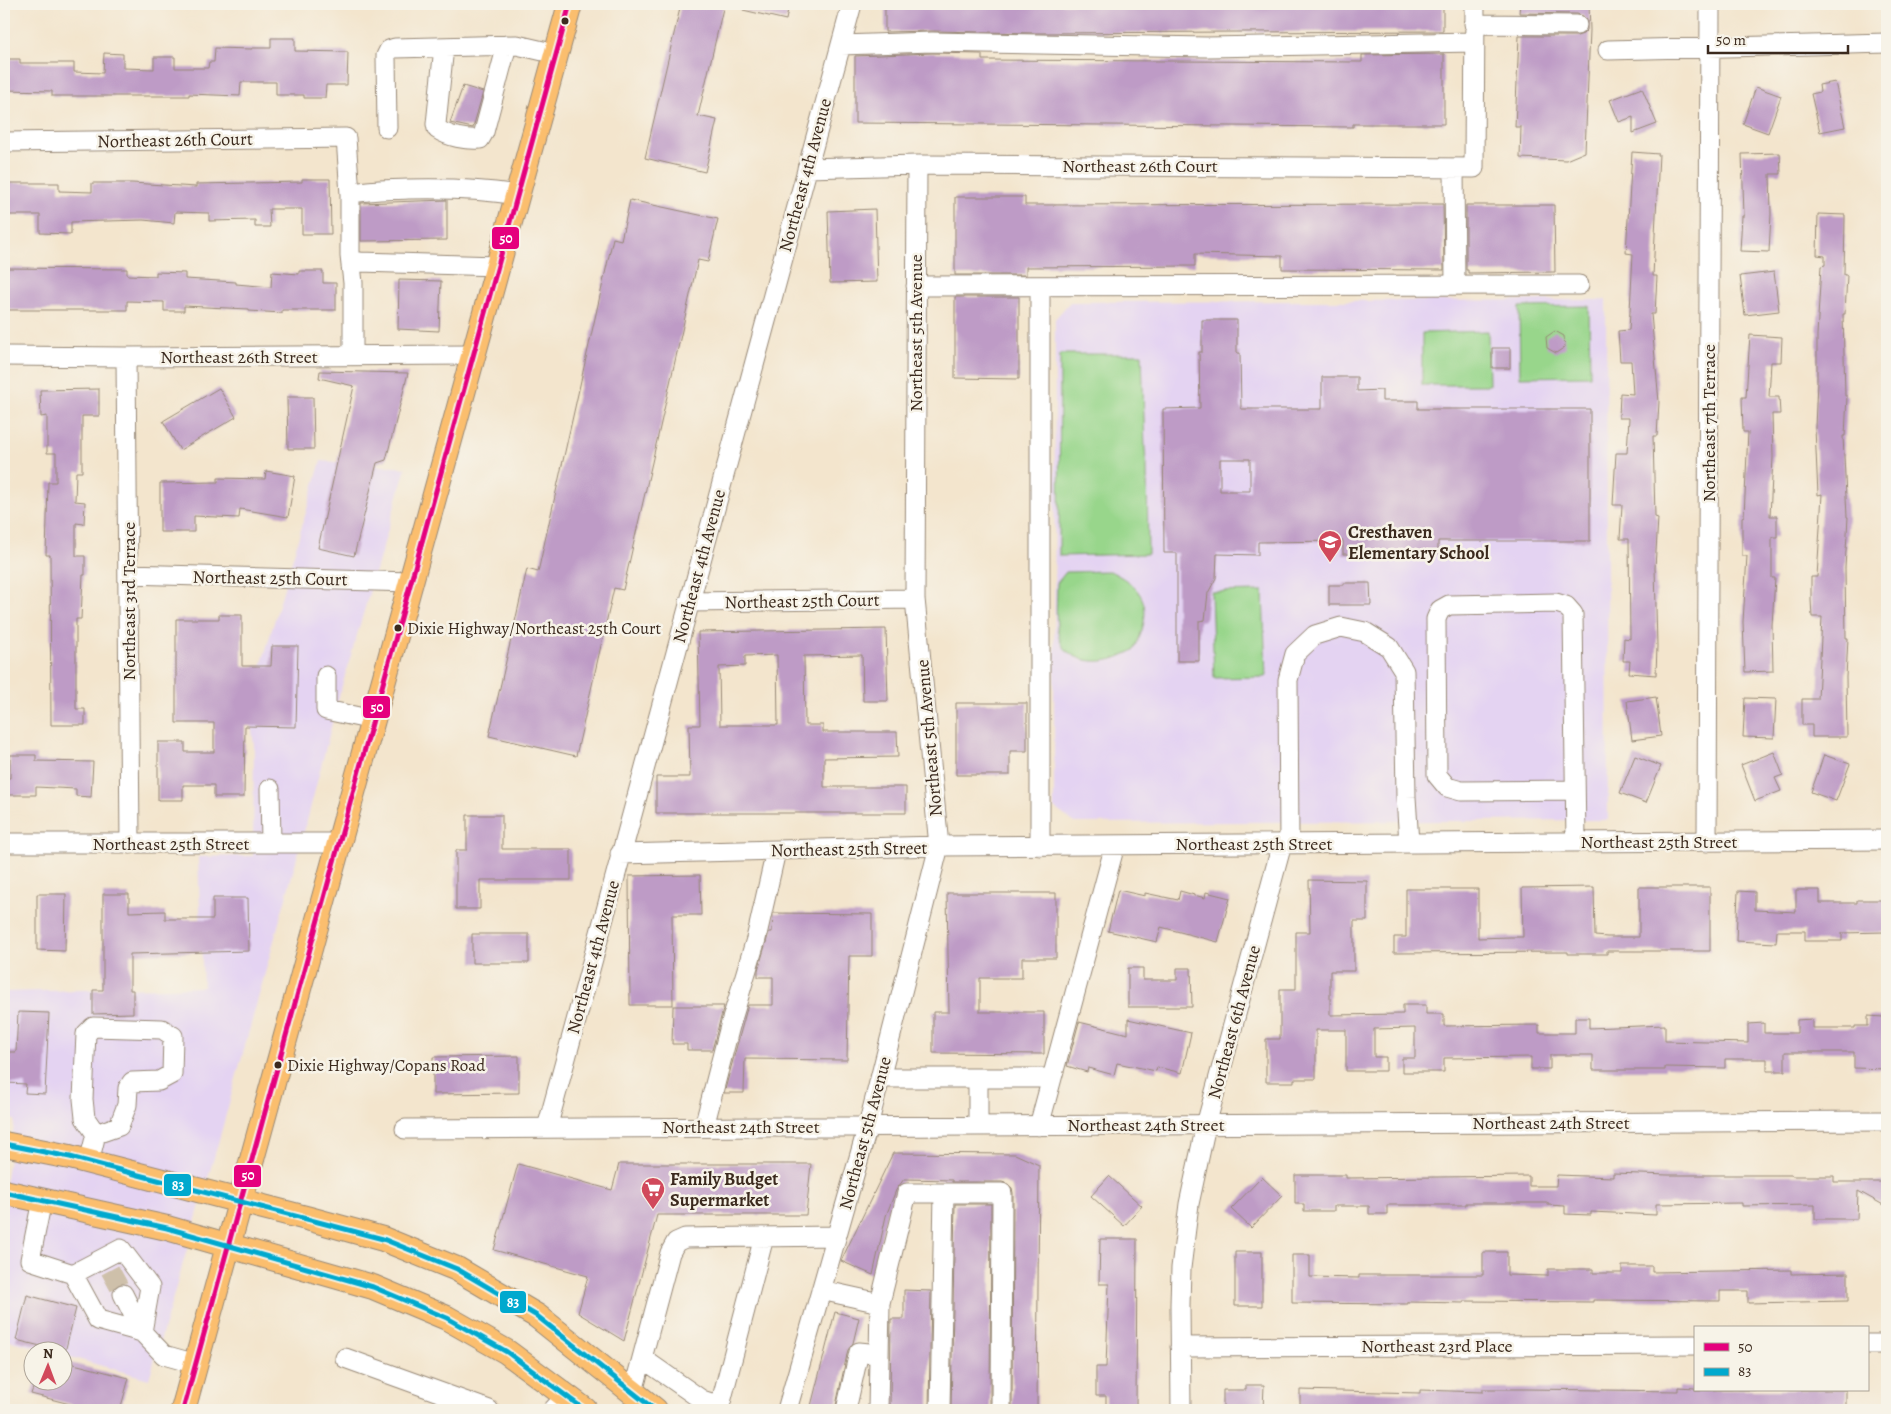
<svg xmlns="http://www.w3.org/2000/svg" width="1891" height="1414" font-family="Alegreya,serif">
	<rect width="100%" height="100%" fill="#f7f3e8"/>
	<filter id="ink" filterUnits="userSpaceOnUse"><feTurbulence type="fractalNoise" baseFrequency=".02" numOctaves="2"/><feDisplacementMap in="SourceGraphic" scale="10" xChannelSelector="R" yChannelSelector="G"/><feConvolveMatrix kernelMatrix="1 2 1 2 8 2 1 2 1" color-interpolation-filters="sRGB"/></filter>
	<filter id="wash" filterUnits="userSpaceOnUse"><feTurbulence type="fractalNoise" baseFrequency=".0096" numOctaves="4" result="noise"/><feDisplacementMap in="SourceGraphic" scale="20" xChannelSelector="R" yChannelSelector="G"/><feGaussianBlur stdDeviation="1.12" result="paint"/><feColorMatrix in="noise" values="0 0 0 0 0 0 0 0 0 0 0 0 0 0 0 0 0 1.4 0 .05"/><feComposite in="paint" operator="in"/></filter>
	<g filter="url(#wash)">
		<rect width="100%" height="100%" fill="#f3e5cd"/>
		<!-- built -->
		<path fill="#e4d3f2" d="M1606,300L1608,820L1075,823L1054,808L1055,319L1070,302Z
			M321,461L406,468L339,696L307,821L217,1147L149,1379L63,1355L62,1352L50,1351L4,1339V1191L15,1120L4,1118V992L203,987L198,857L253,856L254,745L249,708Z"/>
		<!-- green -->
		<path fill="#98d68b" stroke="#6a8054" d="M1589,306L1590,376L1520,377L1519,307Z
			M1488,331L1489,385H1422V333Z
			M1060,354H1142L1145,449L1147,466L1148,554L1059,556Z
			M1110,571C1150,590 1152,612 1134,650C1128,653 1120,657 1113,659C1091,665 1062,659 1058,633C1055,617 1057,599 1057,583L1066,572Z
			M1263,591L1266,677L1214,678L1211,592Z"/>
		<g id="blocks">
			<!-- building -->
			<path fill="#be9bc6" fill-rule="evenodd" d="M681,4H724L698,116L717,120L705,172L645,158Z
				M743,4H789L786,20L743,10Z
				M885,4H1443V31L1033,33L932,31L885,32Z
				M1520,4H1589L1590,30L1585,152L1566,160L1520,158L1521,127H1515L1519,36H1577L1583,34L1587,30V20L1583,16L1577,14L1519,13Z
				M271,38H295V51L348,52L347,85H326L325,98H304V95H276V82H241L240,96L189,94V96H52V91L4,90V59H20V63H74V72L103,73L104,53L123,54V68L154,69V57H175V68H208L209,62H214L215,48L252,49V48H271Z
				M932,53L982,54V60L1362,62V55L1444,54V124H1353V127L855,123V56Z
				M1835,82L1845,127L1820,132L1811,94L1820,92L1819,85Z
				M463,86L483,92L473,128L450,123Z
				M1756,87L1781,96L1768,133L1743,124Z
				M1642,88L1657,124L1633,133V117L1619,122L1610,100Z
				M1632,152L1659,154L1653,276H1657L1655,314H1651L1659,402L1657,436H1653L1655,517L1658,518L1655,568L1657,646L1656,675L1629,673L1630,661H1623L1624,638L1630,639L1629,539H1620L1622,505H1613L1616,453H1627L1629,418H1619L1620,393L1633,394L1631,361H1620L1618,331L1629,330L1633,254L1626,253Z
				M1780,153L1781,174H1770L1771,214L1769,252L1740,251L1742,216H1744L1742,154Z
				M302,179H330L331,234H302V209H269L270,227H255V220L209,221V213L175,212L174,223L143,220L71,222V234L40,233V215H4V183H59V191L92,192V183H132L196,187V184L302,182Z
				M955,197H1025V205L1443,204L1444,270L1282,269V256L1195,254V266L1026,267V275H955Z
				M447,200V240L361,241V203Z
				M630,200L718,219L708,262L698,260L623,590L614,588L576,756L489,736L527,569L538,572L613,238L621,240Z
				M1466,205H1554L1555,272L1468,273V270H1466Z
				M875,209L877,282L830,283L828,211Z
				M1818,214L1845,215L1844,275H1847L1845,314H1843L1845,396H1847L1845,436H1843L1847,517H1848L1845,568L1846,638H1848L1846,677L1847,737H1812V725H1802V699H1818L1822,617H1812L1811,600V577H1817L1822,494L1818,495L1815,428L1817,381V335L1821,266L1825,265V256L1817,255Z
				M4,268L127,269V275L156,276V272L185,273V279L236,282V284L271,287L272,272L299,274V271H323V283H336V310H282V313L249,311V309L184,306V311H164V302L127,301V310H4Z
				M1774,272L1779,311L1745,315L1740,276Z
				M399,280L441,281L439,331L398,329Z
				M955,297H1019V379L955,378Z
				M1202,320H1237V353H1240L1241,409H1322V377H1357V391L1382,390V401H1418V409H1590V541H1438V554H1343V541L1258,542V555L1217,554L1216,578L1208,593L1205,620L1199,621V661H1177V553H1164L1163,409L1200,408L1199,352H1202ZM1220,459H1250V491H1220Z
				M1555,331L1564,336L1565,347L1556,353L1547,348L1546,337Z
				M1750,335L1782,337L1781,362H1771L1769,397H1779L1780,414H1772L1773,457L1770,516H1777V537H1772V578H1775L1772,625L1773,671L1745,672L1743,622L1747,556H1742V517L1744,516L1748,432H1743L1742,397H1746Z
				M1492,348H1510V368H1492Z
				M320,371L408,373L386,460L377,463L354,556L318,548L354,386L319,378Z
				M219,388L236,417L180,450L163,421Z
				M99,389V416H82V472H76L75,501L85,502L84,524L76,523V556H85V575H83L81,619H76V709H85V725H51L50,555H46L48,482H56V453H47V416L41,417L40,390Z
				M287,397H313L314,449H288Z
				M266,471L295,476L288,517L240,509L239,518L194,516V532H160V483L218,482V478L265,479Z
				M1344,583H1370L1371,605H1329V585H1344Z
				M219,615H242V666H271L272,646H298L296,727L245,726L244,797H214V785H183V800H158V742H185V752H214V723H176V619H219Z
				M886,629L888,701H863L862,655L804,656L805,725H823V732H897L898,757L824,758V787H906V813H656V777H690L689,725H700L698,632ZM777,655L778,725H720L719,667L745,666V656Z
				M1656,697L1661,736L1632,740L1627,701Z
				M1745,698L1776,699L1774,738L1743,737Z
				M956,703H1027V751H1010V775H956Z
				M1774,752L1783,775L1775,778L1781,791L1755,801L1741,765Z
				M10,755H36V761L93,762L91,797L76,796V789L36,787V795H4V778H10Z
				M1824,755L1850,764L1836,801L1811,792Z
				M1635,756L1661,766L1646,803L1620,793Z
				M467,815H502V849H571V880H480V909H456V850H467Z
				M700,875L701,915H672L673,1005H630L629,876Z
				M1309,880L1367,881V921H1354V971H1330V1015L1403,1014V1005H1426V1014H1444V1026L1539,1025V1033H1575V1018H1589V1028L1665,1025V1041L1748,1043V1024L1764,1023V1033H1797V1020L1812,1019V1028H1855V1026H1868V1016L1884,1017V1037H1887V1069L1854,1068V1052H1785V1071H1767V1059H1725V1068L1665,1067V1070H1593V1055H1550V1069H1531V1057L1444,1058V1072H1402V1058H1415V1028L1374,1029V1057H1386V1071H1346V1030H1316V1079H1294V1082H1266V1039H1280V989H1296V932H1310Z
				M1594,887L1595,936L1607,937H1639V887H1710V951H1607V954H1568V952L1394,953V937H1406V889H1478V938L1510,937H1523L1522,888Z
				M1118,890L1145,896V893L1178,900L1180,891L1205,898L1206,892L1230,898L1218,942L1161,927L1157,942L1108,931Z
				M1796,890H1820V903H1857V900H1887V924H1885V932L1842,933V941H1805V931H1777L1776,943L1736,941L1738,891L1755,892V910L1796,912Z
				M947,893H1056V958H1022V978H980V1012H1044V1054L933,1053V1012H949Z
				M37,894H66L65,951L37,950Z
				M103,894H129V912L165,911V919H213V898H248L249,951L130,954V990H133V1013L93,1014V990H103Z
				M773,913L872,914V956H849L847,1060L745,1059L744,1093H724L748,1005H773V977H758V970L769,932H772Z
				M472,934H529V963H472Z
				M1128,968H1143V980H1177V968H1191L1192,1007H1128Z
				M673,1006H724L712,1050H687V1044H672Z
				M18,1012L49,1013L45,1094L25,1093L26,1084L7,1083L9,1052H16Z
				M1128,1019L1191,1033L1182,1073L1157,1067L1156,1071L1117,1063L1114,1075L1088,1068L1087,1072L1067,1066L1079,1022L1128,1034Z
				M519,1056V1093L433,1094V1057Z
				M893,1153L1015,1154L1039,1165L1037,1410H1012L1013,1193L1012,1188L1008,1184L1002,1182H952V1180L904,1179L896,1190L886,1216L873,1275L841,1261Z
				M518,1164L612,1190L619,1164H811L806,1215H657L624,1341L578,1313L588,1276L494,1250Z
				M1613,1173L1668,1175H1792V1176H1834V1182H1887V1207L1858,1191L1857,1219H1815V1205L1742,1206V1203L1656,1204V1215L1591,1212V1215L1565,1214V1206L1548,1205V1203H1466V1205H1387V1214H1369V1206H1334V1211H1304V1204H1295V1175H1346V1178L1529,1176V1186H1556L1557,1175L1613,1177Z
				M1109,1176L1142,1206L1124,1226L1091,1196Z
				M1262,1177L1282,1196L1251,1228L1231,1209Z
				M955,1204H991L990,1410H951Z
				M1100,1239H1137L1136,1410H1106V1396H1096V1367H1106L1109,1284H1099Z
				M1235,1252H1262V1306H1235Z
				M1483,1252H1507V1275L1548,1276V1269H1593V1273H1622V1266H1652V1272L1791,1270V1274L1848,1273V1301L1748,1303V1291H1720V1301L1593,1300V1302L1464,1301V1303L1408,1302V1304L1292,1303V1255H1310V1277L1359,1278V1275H1483Z
				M904,1290L931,1291L929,1410H890L891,1319H904Z
				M27,1295L76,1308L65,1352L16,1340Z
				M835,1312L859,1318L853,1343L848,1350L835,1410H810Z
				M62,1361L129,1378L120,1410H93L31,1394L35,1382H62Z
				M1246,1385H1264L1263,1410H1223V1390H1246Z
				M1678,1387L1695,1388V1390H1846V1410H1300V1390L1420,1393V1390L1483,1392V1389H1527L1678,1391Z"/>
		</g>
	</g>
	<g filter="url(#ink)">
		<use href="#blocks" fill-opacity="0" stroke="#978876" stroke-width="1"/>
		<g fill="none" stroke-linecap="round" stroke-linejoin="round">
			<!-- minor-tunnel -->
			<path stroke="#cec0aa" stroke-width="19" stroke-dasharray="19 9" stroke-linecap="butt" d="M110,1270L123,1294"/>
			<!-- minor casing -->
			<g stroke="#978876" stroke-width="21">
				<path id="minor" d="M1474,24L1577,25
					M841,45L932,42L1207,47L1474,42
					M444,47L436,124L437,129C449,137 466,140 480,139L484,132L507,45
					M1608,50L1887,43
					M387,128L386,56L389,50L395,48L517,45L556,54
					M4,142L346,138L350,194V256L353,283V356
					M807,168L917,165L1474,168L1475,4
					M1454,168L1455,285
					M350,194C369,189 388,190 408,189C446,188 480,189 518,195
					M351,260L360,262L498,266
					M916,286L1579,285
					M4,356L126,357L473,355
					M126,357L130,844
					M128,574L411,582
					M689,602L915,599
					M326,676V710L373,720
					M270,789L271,843
					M1575,790L1461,791L1447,787L1437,775L1436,619L1440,610L1449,605L1556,603L1566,606L1573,614L1576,842
					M1707,842L1710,4
					M4,843H339
					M1289,844L1288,680L1295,654L1315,635L1341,627L1365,632L1389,647L1404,671L1406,797L1409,843
					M1040,846V286
					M620,854L939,846L1887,840
					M880,1078H1051
					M978,1078V1126
					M1039,1126L1115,845
					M704,1127L730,1026L756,939L776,851
					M547,1128L852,4
					M405,1129L1887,1121
					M89,1162L96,1134L119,1126L127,1105L128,1088L132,1082L159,1081L172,1074L173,1036L162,1029L93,1027L86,1034L83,1099L85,1118L96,1134
					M42,1200L30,1260L73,1274L121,1249L150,1287L142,1332L164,1355L196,1364
					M73,1274L98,1320L142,1332
					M821,1290L880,1303
					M123,1294L142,1332
					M1867,1344H1887
					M1180,1347L1695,1345
					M345,1358L489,1410
					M642,1358L702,1400L714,1404L721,1402L764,1237
					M633,1392L670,1253L676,1242L685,1238L836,1236
					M553,1410L566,1396
					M787,1410L868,1126L939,846L915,599L917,165
					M846,1410L859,1352L879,1354
					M878,1410L880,1303L907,1193H1002L1001,1410
					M940,1410L944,1193
					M1181,1410L1180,1305L1181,1268L1189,1204L1206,1125L1282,844"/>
			</g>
			<!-- major casing -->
			<g stroke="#978876" stroke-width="26">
				<path id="major" d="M4,1144L70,1157L310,1219L383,1239L457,1269L537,1316L655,1410
					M4,1192L167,1228L373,1287L447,1318L507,1352L585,1410
					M183,1410L570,4"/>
			</g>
			<!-- minor -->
			<use href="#minor" stroke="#fff" stroke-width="19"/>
			<!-- major -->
			<use href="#major" stroke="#fbbe6e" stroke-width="24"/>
			<!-- bus-1 casing -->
			<g stroke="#f7f3e8" stroke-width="9">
				<path id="bus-1" d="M183,1410L570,4"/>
			</g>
			<!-- bus-2 casing -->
			<g stroke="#f7f3e8" stroke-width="9">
				<path id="bus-2" d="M4,1144L70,1157L383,1239L457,1269L537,1316L655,1410
					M4,1192L167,1228L373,1287L447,1318L507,1352L585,1410"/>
			</g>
			<!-- bus-1 -->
			<use href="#bus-1" stroke="#e5007d" stroke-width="5"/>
			<!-- bus-2 -->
			<use href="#bus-2" stroke="#00a9ce" stroke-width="5"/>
		</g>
	</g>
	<!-- icons -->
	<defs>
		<g id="school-pin" transform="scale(1.25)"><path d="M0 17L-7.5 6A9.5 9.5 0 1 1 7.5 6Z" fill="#d1495b" stroke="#f7f3e8"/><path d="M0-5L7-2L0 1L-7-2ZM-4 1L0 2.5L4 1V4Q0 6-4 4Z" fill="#fff"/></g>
		<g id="supermarket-pin" transform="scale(1.25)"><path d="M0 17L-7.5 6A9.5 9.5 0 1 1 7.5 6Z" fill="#d1495b" stroke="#f7f3e8"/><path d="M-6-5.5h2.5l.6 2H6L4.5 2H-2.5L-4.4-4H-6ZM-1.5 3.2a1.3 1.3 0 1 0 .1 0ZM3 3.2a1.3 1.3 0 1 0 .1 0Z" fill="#fff"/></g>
	</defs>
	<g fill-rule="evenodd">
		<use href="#school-pin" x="1330" y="542"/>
		<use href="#supermarket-pin" x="653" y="1189"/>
	</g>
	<!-- markers -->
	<g fill="#3b2a1e" stroke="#f7f3e8" stroke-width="2">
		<circle cx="565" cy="21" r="4.5"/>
		<circle cx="398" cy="628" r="4.5"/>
		<circle cx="278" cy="1065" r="4.5"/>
	</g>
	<g text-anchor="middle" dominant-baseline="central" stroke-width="5" stroke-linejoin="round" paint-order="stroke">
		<!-- bus labels -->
		<g font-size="17" fill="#3b2a1e" stroke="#f7f3e8" text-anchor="start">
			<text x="407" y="628">Dixie Highway/Northeast 25th Court</text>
			<text x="287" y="1065">Dixie Highway/Copans Road</text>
		</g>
		<!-- street labels -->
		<g font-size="18" fill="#3b2a1e" stroke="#f7f3e8">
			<text transform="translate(175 140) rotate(-1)">Northeast 26th Court</text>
			<text x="1140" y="166">Northeast 26th Court</text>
			<text transform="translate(805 175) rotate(-75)">Northeast 4th Avenue</text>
			<text transform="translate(916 333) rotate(-90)">Northeast 5th Avenue</text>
			<text x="239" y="357">Northeast 26th Street</text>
			<text transform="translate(1709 423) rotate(-90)">Northeast 7th Terrace</text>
			<text transform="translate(699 566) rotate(-75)">Northeast 4th Avenue</text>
			<text transform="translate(270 578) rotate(1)">Northeast 25th Court</text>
			<text transform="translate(129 601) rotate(-90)">Northeast 3rd Terrace</text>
			<text transform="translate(802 601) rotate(-1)">Northeast 25th Court</text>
			<text transform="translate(929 738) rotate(-95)">Northeast 5th Avenue</text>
			<text x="1659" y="842">Northeast 25th Street</text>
			<text x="171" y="844">Northeast 25th Street</text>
			<text x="1254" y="844">Northeast 25th Street</text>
			<text transform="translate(849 849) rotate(-1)">Northeast 25th Street</text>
			<text transform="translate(593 957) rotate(-75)">Northeast 4th Avenue</text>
			<text transform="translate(1234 1022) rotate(-75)">Northeast 6th Avenue</text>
			<text x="1551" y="1123">Northeast 24th Street</text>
			<text x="1146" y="1125">Northeast 24th Street</text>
			<text x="741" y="1127">Northeast 24th Street</text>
			<text transform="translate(865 1133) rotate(-75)">Northeast 5th Avenue</text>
			<text x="1437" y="1346">Northeast 23rd Place</text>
		</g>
		<!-- poi labels -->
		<g font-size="18" font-weight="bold" fill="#3b2a1e" stroke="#f7f3e8" text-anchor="start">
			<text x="1348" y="532">Cresthaven<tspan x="1348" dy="21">Elementary School</tspan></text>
			<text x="670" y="1179">Family Budget<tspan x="670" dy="21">Supermarket</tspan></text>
		</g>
	</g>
	<g stroke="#f7f3e8" stroke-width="2">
		<rect x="491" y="226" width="29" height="24" rx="5" fill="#e5007d"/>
		<rect x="362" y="695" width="29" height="24" rx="5" fill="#e5007d"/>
		<rect x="233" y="1164" width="29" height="24" rx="5" fill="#e5007d"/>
		<rect x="163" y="1173" width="29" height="24" rx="5" fill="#00a9ce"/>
		<rect x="499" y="1290" width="28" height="24" rx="5" fill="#00a9ce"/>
	</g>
	<g font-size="14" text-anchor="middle" font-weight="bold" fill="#fff">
		<text x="506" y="243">50</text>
		<text x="377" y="712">50</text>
		<text x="248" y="1180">50</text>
		<text x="178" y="1190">83</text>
		<text x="513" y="1307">83</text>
	</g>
	<!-- margin -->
	<rect width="1891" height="1414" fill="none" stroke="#f7f3e8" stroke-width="20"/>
	<!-- legend -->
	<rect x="1694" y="1326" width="175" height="65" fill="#f7f3e8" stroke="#aca397"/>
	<rect x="1704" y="1343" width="25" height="8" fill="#e5007d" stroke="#aca397"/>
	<text x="1738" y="1352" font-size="15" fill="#3b2a1e">50</text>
	<rect x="1704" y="1368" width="25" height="8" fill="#00a9ce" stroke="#aca397"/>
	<text x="1738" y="1376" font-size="15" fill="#3b2a1e">83</text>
	<!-- north arrow -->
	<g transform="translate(48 1366) rotate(1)"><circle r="24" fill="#f7f3e8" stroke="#aca397"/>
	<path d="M0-4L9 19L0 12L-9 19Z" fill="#d1495b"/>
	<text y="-8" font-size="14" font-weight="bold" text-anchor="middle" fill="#3b2a1e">N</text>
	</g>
	<!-- scale -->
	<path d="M1708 45v8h140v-8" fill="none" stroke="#3b2a1e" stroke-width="2.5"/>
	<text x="1716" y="45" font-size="15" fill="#3b2a1e" stroke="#f7f3e8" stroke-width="4" paint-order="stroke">50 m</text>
</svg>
